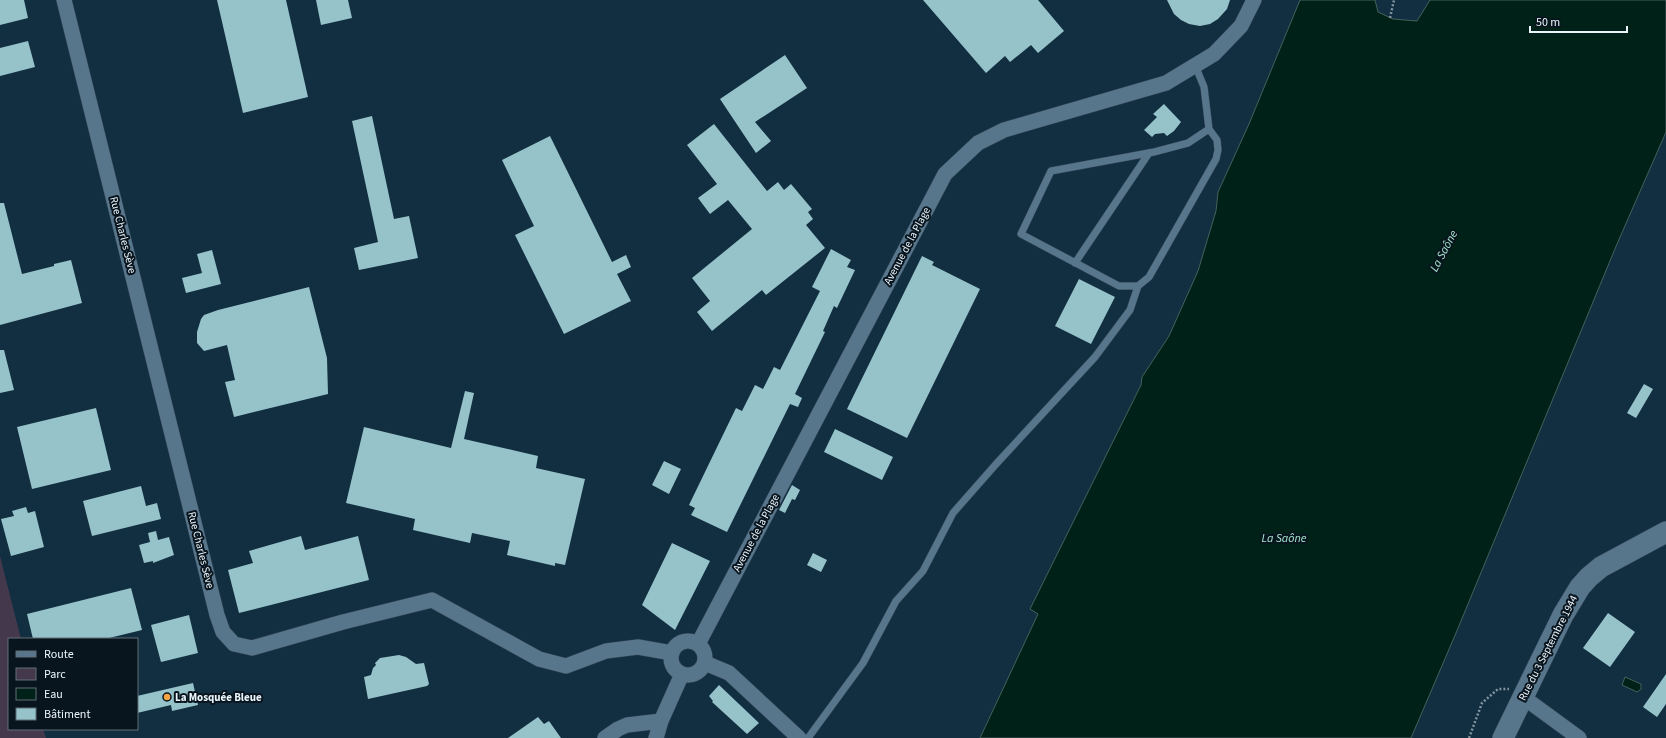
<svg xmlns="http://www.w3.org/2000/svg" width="1666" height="738" font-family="'Source Sans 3',sans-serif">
	<rect width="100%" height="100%" fill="#122e41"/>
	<!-- green -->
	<path fill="#44384d" d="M0,556L21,639H9V729H43L46,738H0Z"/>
	<!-- water -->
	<path fill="#002118" stroke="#46615c" d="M1300,0H1375L1378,12L1393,19L1417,21L1430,0H1666V132L1617,244L1456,633L1411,738H980L1038,614L1030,609L1141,385L1142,377L1169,336L1198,271L1216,211L1218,192L1249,124Z
		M1625,677L1641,684V689L1637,692L1622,685Z"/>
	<!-- building -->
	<path fill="#96c3c9" d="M0,0H24L28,18L0,25Z
		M217,0H286L308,97L243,113Z
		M316,0H348L352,18L321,25Z
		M923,0H1038L1064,31L1038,53L1031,45L1010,62L1005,56L986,73Z
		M1167,0H1230L1227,9L1218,19L1210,24L1200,26L1189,24L1181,20L1174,14Z
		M28,41L35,67L0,76V48Z
		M785,55L807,88L755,122L771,141L756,153L720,99Z
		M1164,104L1181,122L1174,131L1167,136L1164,133L1155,134L1152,137L1144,130L1157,117L1153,114Z
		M372,116L394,219L409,216L418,258L359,270L354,248L378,242L352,121Z
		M714,124L767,191L778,182L784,190L791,184L812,209L808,212L813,219L806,225L825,248L766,295L762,290L712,331L697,312L710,301L692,278L752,229L728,200L710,214L698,198L717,184L687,145Z
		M550,136L612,262L626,255L631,267L617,274L631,301L564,334L515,235L534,226L502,160Z
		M0,203H4L22,274L54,266V264L71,260L82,303L0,325Z
		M831,249L851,260L847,267L855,270L837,308L834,306L823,331L825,332L795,394L802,398L798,407L790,404L727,532L691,515L695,508L689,505L736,408L742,411L755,385L763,389L774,367L780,370L820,291L812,287Z
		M212,250L221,284L186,293L182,278L202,273L197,254Z
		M922,256L934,262L932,265L980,289L907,438L847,409Z
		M1079,279L1115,297L1091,344L1055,326Z
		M309,287L327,358L328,394L234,417L225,382L235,380L227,345L204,351L197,343V332L201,319L204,315L218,310Z
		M0,350H4L14,390L0,393Z
		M1644,384L1653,389L1636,418L1627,413Z
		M465,391L474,393L464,439L538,456L536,468L585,479L565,565L555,563V566L507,555L510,541L472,533L470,543L413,530L415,519L346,503L364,427L451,448Z
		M96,408L111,470L32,489L17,427Z
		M835,429L893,457L882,480L824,452Z
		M664,461L681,469L669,494L652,485Z
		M792,485L800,490L795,500L792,499L785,513L779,510Z
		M141,486L146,506L157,503L161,519L92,536L83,501Z
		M26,507L28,513L35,511L44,547L11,556L1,519L14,516L12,511Z
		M156,531L158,540L169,537L174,555L153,563V561L144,563L139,545L150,542L148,533Z
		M301,536L305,550L358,536L369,580L239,613L228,570L253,563L249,551Z
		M672,543L710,561L675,630L642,605Z
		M813,553L827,560L821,572L807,565Z
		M131,588L142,630L105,639H33L27,614Z
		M1608,613L1635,632L1610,667L1583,648Z
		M189,615L198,653L161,662L151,625Z
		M399,655L406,657L416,664L424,663L429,684L427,686L368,699L364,677L371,675L373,668L376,665L375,663L380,658Z
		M1666,674V704L1657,717L1643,707Z
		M193,683L198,705L172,711L171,705L137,713V696Z
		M719,685L759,723L747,734L712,702L713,701L709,696Z
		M538,717L544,724L549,721L561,738H508Z"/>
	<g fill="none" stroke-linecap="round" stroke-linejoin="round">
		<!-- lane casing -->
		<g stroke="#344756" stroke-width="8">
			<path id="lane" d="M1195,65L1204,87L1209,129L1217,140L1218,150L1216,159L1149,277L1138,286H1119L1021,234L1051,171L1154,152L1188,143L1209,129
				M1075,263L1149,153
				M808,738L863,663L896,601L923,571L953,513L997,463L1095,357L1130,310L1138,286"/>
		</g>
		<!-- street casing -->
		<g stroke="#344756" stroke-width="16">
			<path id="street" d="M64,0L217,615L223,632L234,644L252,648L343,622L432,600L539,659L566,666L606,651L638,647L672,653
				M671 658a17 17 0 1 1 34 0a17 17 0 1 1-34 0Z
				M698,644L945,174L978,143L1004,130L1166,83L1214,54L1241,26L1254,0
				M705,663L729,673L799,738
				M1523,697L1579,738
				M605,738L618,729L627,725L661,721
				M656,738L661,721L682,674"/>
		</g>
		<!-- secondary casing -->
		<g stroke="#344756" stroke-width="22">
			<path id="secondary" d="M1503,738L1563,615L1580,587L1589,577L1601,567L1666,532"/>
		</g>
		<!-- path -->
		<path stroke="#8194a0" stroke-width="2.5" stroke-dasharray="2 2" stroke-linecap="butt" d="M1390,18L1394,0
			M1469,738L1482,703L1498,689H1509"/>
		<!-- lane -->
		<use href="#lane" stroke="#57758b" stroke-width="7"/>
		<!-- street -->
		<use href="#street" stroke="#57758b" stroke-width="15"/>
		<!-- secondary -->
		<use href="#secondary" stroke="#57758b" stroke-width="21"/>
	</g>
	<!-- markers -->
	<circle fill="#f5a345" stroke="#09151e" stroke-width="1.5" cx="167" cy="697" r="4"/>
	<g text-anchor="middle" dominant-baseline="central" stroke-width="4" stroke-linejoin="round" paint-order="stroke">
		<!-- street labels -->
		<g font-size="11" fill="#ebf5fc" stroke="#09151e">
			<text transform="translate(123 235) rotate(76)">Rue Charles Sève</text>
			<text transform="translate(907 246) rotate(-62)">Avenue de la Plage</text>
			<text transform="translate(756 533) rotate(-62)">Avenue de la Plage</text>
			<text transform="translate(201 550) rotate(76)">Rue Charles Sève</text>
			<text transform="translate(1548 648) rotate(-63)">Rue du 3 Septembre 1944</text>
		</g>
		<!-- poi labels -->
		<g font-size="11" font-weight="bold" fill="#ebf5fc" stroke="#09151e" text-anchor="start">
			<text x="175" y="697">La Mosquée Bleue</text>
		</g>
		<!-- water labels -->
		<g font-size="12" font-style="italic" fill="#a5e6cf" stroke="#09151e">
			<text transform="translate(1444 251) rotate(-62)">La Saône</text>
			<text x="1284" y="538">La Saône</text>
		</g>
	</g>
	<!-- legend -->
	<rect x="8" y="638" width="130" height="92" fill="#09151e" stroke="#636f77"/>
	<rect x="16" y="651" width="20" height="6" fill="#57758b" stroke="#636f77"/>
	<text x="44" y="658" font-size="12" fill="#ebf5fc">Route</text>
	<rect x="16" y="668" width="20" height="12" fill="#44384d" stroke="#636f77"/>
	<text x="44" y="678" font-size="12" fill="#ebf5fc">Parc</text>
	<rect x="16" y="688" width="20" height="12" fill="#002118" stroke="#636f77"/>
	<text x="44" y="698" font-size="12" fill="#ebf5fc">Eau</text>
	<rect x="16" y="708" width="20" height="12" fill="#96c3c9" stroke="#636f77"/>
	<text x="44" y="718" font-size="12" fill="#ebf5fc">Bâtiment</text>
	<!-- scale -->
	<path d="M1530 26v6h97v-6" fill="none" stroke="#ebf5fc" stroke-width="2"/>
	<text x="1536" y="26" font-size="12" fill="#ebf5fc" stroke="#09151e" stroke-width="3" paint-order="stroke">50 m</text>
</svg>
